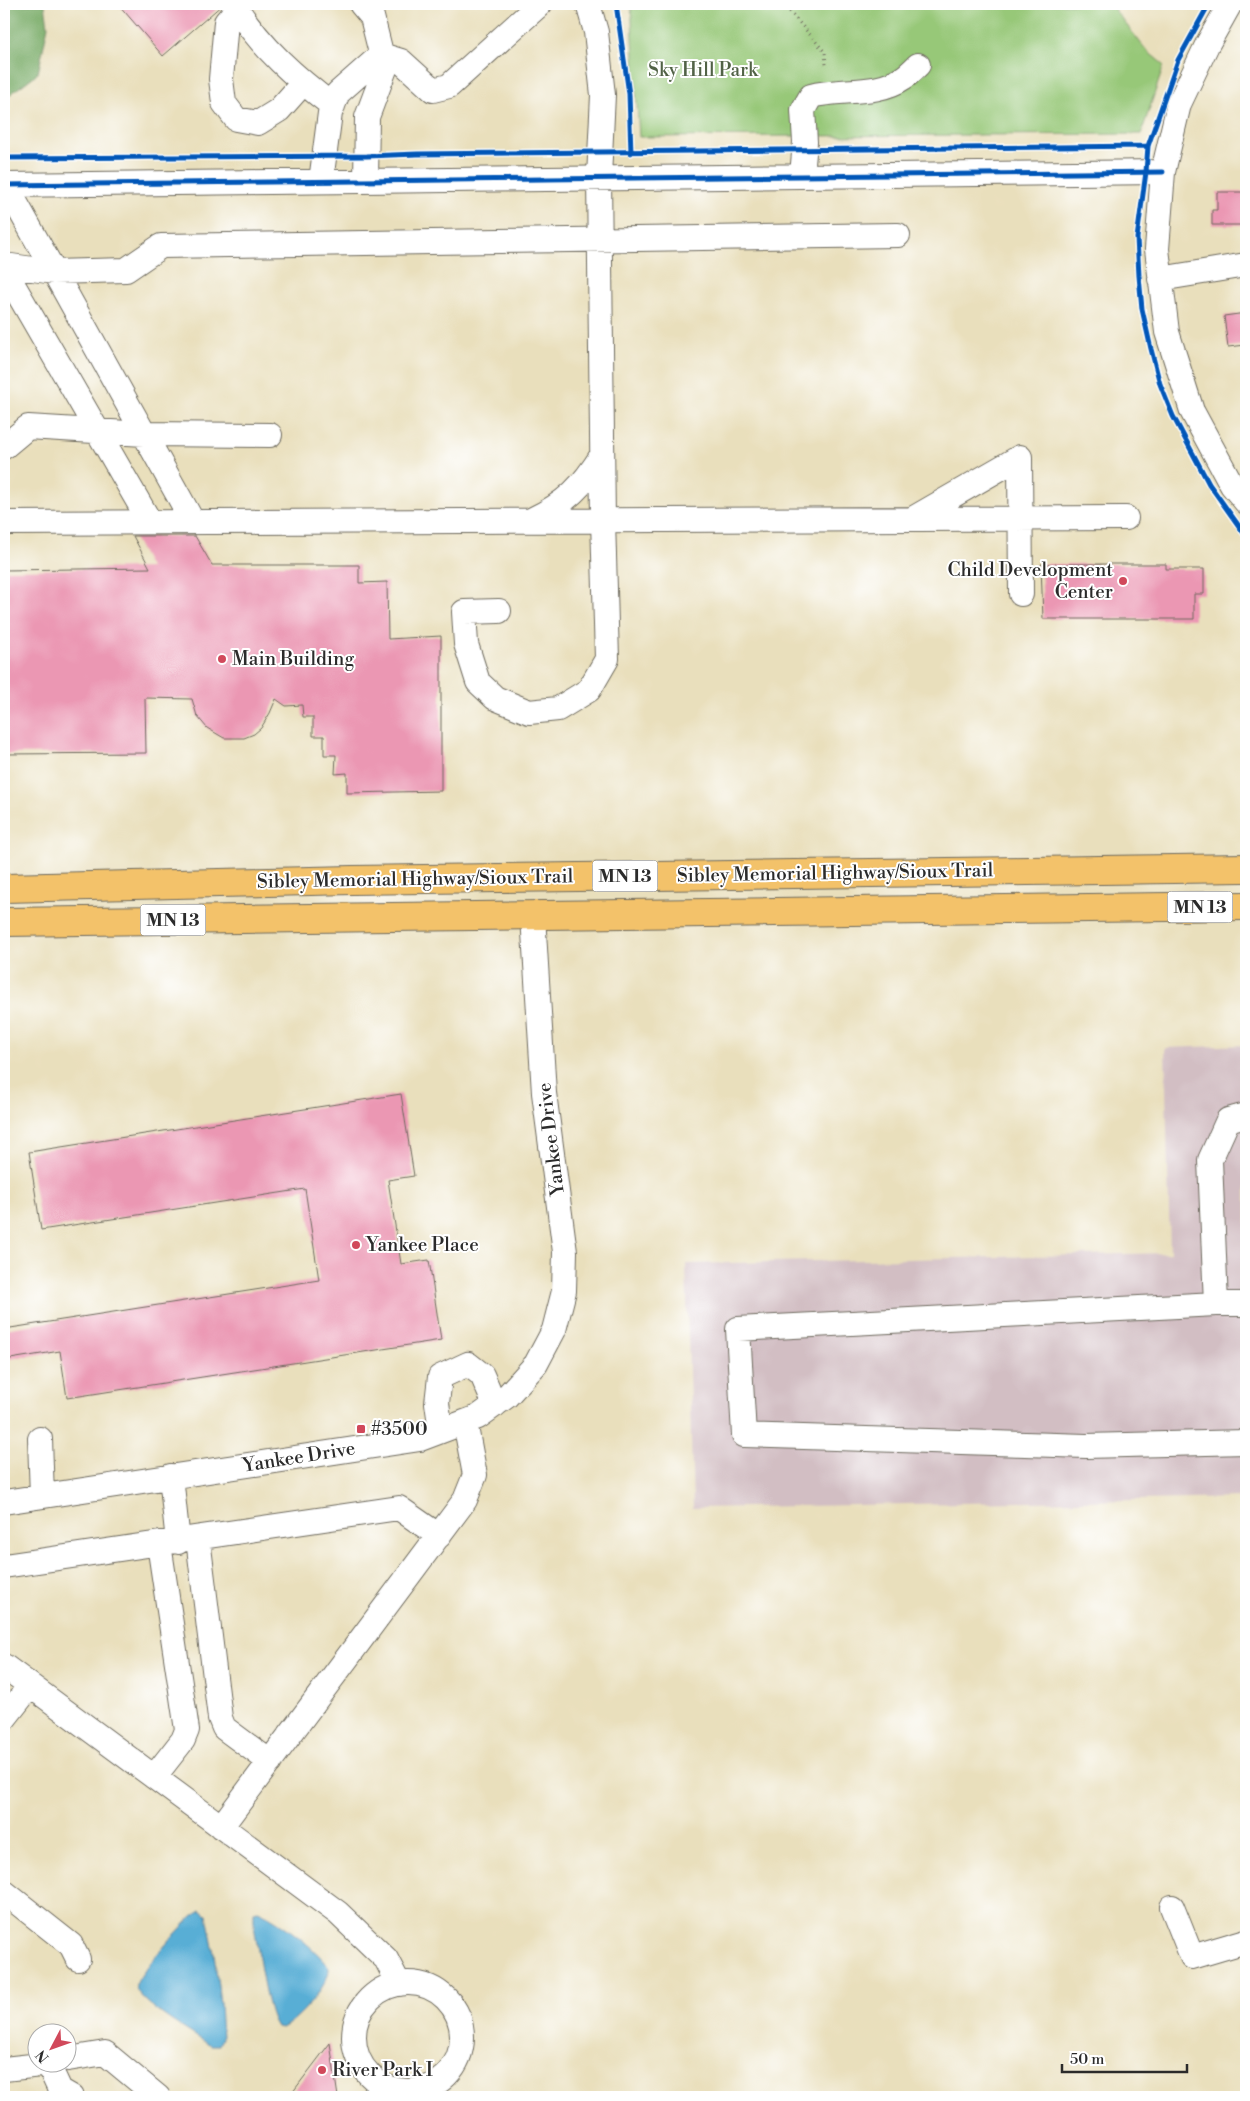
<svg xmlns="http://www.w3.org/2000/svg" width="1250" height="2101" font-family="'Libre Bodoni',serif">
	<rect width="100%" height="100%" fill="#fff"/>
	<filter id="ink" filterUnits="userSpaceOnUse"><feTurbulence type="fractalNoise" baseFrequency=".02" numOctaves="2"/><feDisplacementMap in="SourceGraphic" scale="10" xChannelSelector="R" yChannelSelector="G"/><feConvolveMatrix kernelMatrix="1 2 1 2 8 2 1 2 1" color-interpolation-filters="sRGB"/></filter>
	<filter id="wash" filterUnits="userSpaceOnUse"><feTurbulence type="fractalNoise" baseFrequency=".0096" numOctaves="4" result="noise"/><feDisplacementMap in="SourceGraphic" scale="20" xChannelSelector="R" yChannelSelector="G"/><feGaussianBlur stdDeviation="1.12" result="paint"/><feColorMatrix in="noise" values="0 0 0 0 0 0 0 0 0 0 0 0 0 0 0 0 0 1.4 0 .05"/><feComposite in="paint" operator="in"/></filter>
	<g filter="url(#wash)">
		<rect width="100%" height="100%" fill="#e9dfbc"/>
		<!-- industrial -->
		<path fill="#d2bec3" d="M1246,1045V1498L693,1508L686,1264L1170,1253L1165,1048Z"/>
		<!-- green -->
		<path fill="#97c878" stroke="#617a52" d="M631,4H1110L1147,51L1164,65L1141,134L639,137Z"/>
		<!-- forest -->
		<path fill="#79ac68" stroke="#526c4a" d="M4,4H45L48,26L38,73L4,99Z"/>
		<!-- water -->
		<path fill="#59aed5" stroke="#426c80" d="M201,1910L207,1915L214,1953L220,2003L222,2038L219,2045H210C187,2030 153,2012 136,1990C136,1987 135,1986 137,1983C141,1971 190,1915 201,1910Z
			M258,1911C280,1920 315,1948 329,1967C331,1984 297,2021 282,2028L277,2027C265,2011 258,1948 254,1925V1912Z"/>
		<g id="blocks">
			<!-- building -->
			<path fill="#eb97b3" d="M118,4H223L163,56Z
				M1217,192H1246V225H1212V210H1217Z
				M1246,313V345L1228,347L1224,316Z
				M133,536H195L212,565H359V583L387,582L388,639L441,636V791L347,793V773L335,774L336,755H324V736H313V717H303L302,705L286,706L276,699L270,713L261,728L254,734L244,738H224L207,728L197,716L192,699L145,698L146,753L4,754V570L150,568Z
				M1041,564H1166V569H1204V594H1194V619H1043Z
				M401,1094L414,1176L388,1180L401,1264L429,1260L441,1340L67,1398L60,1351L4,1360V1329L319,1280L305,1189L41,1230L29,1152Z
				M330,2043L338,2097H289Z"/>
		</g>
	</g>
	<g filter="url(#ink)">
		<use href="#blocks" fill-opacity="0" stroke="#6e6a5e" stroke-width="1"/>
		<g fill="none" stroke-linecap="round" stroke-linejoin="round">
			<!-- minor casing -->
			<g stroke="#6e6a5e" stroke-width="26">
				<path id="minor" d="M361,4L372,17L385,69L367,117L366,180
					M1230,4L1207,45L1179,104L1163,172L1157,249L1167,332L1192,411L1232,485L1246,502
					M381,55L401,61L433,90L449,86L540,4
					M303,83L279,110L258,123L236,119L224,103L221,79L226,22L237,9C262,48 296,78 333,106
					M802,175L805,142L803,110L811,96C840,88 877,96 903,78C908,75 913,70 918,65
					M321,181L330,113L338,93L381,55
					M4,185L1163,172
					M6,185L193,522
					M4,265L54,272L126,270L161,246L898,235
					M4,269L150,522
					M1160,279L1246,265
					M4,447L28,427L144,434L270,435
					M914,518L1020,457L1021,594
					M533,519C566,503 583,486 602,455
					M4,523L1126,518
					M499,611L464,612L466,644L478,682L495,698L529,712L558,709L589,690L607,659L603,520L599,177L603,95L596,32L588,4
					M1246,1115L1228,1120L1210,1160L1216,1304H1246
					M1216,1304L738,1329L744,1435L1086,1446L1246,1442
					M441,1431L437,1403L440,1377L468,1364L482,1375L495,1405
					M40,1439L42,1496
					M171,1476L178,1542
					M4,1502L420,1439L478,1417L507,1396L536,1364L554,1330L564,1291L565,1252L544,1093L533,916
					M198,1539L220,1718L224,1728L270,1762
					M4,1566L399,1508L439,1536
					M4,1666L338,1913L386,1959L399,1984
					M4,1719L30,1686
					M154,1777L183,1740L187,1730L159,1544
					M221,1827L465,1500L475,1475L465,1422
					M4,1892L71,1945L78,1959
					M1172,1907L1192,1957L1246,1941
					M354 2037a54 54 0 1 1 108 0a54 54 0 1 1-108 0Z
					M68,2059L105,2053L158,2097
					M48,2064L60,2090L72,2097
					M4,2069L50,2064"/>
			</g>
			<!-- highway casing -->
			<g stroke="#6e6a5e" stroke-width="30">
				<path id="highway" d="M4,888L352,880L1246,868
					M4,922L1246,906"/>
			</g>
			<!-- path -->
			<path stroke="#6e6a5e" stroke-width="3" stroke-dasharray="1 4" stroke-linecap="butt" d="M783,4L825,52L826,65"/>
			<!-- minor -->
			<use href="#minor" stroke="#fff" stroke-width="24"/>
			<!-- highway -->
			<use href="#highway" stroke="#f3c26a" stroke-width="28"/>
			<!-- cycleway casing -->
			<g stroke="#fff" stroke-width="8">
				<path id="cycleway" d="M616,4L629,94L631,153
					M1209,4L1178,60L1148,146L1146,172L1137,238L1139,276L1142,309L1151,349L1160,384L1173,416L1209,484L1246,536
					M4,158L367,156L417,154L1148,146
					M4,185L1163,172"/>
			</g>
			<!-- cycleway -->
			<use href="#cycleway" stroke="#0057b8" stroke-width="5"/>
		</g>
	</g>
	<!-- markers -->
	<g fill="#d1495b" stroke="#fff" stroke-width="2">
		<circle cx="1123" cy="581" r="5"/>
		<circle cx="222" cy="659" r="5"/>
		<circle cx="356" cy="1245" r="5"/>
		<rect x="356" y="1424" width="10" height="10" rx="2.5"/>
		<circle cx="322" cy="2070" r="5"/>
	</g>
	<g text-anchor="middle" dominant-baseline="central" stroke-width="4" stroke-linejoin="round" paint-order="stroke">
		<!-- shield labels -->
		<g fill="#fff" stroke="#6b6b6b" stroke-width="1">
			<rect x="592.5" y="860.5" width="65" height="31" rx="4"/>
			<rect x="1167.5" y="891.5" width="65" height="31" rx="4"/>
			<rect x="140.5" y="904.5" width="65" height="31" rx="4"/>
		</g>
		<g font-size="18" font-weight="bold" fill="#2b2b2b">
			<text x="625" y="876">MN 13</text>
			<text x="1200" y="907">MN 13</text>
			<text x="173" y="920">MN 13</text>
		</g>
		<!-- park labels -->
		<g font-size="19" fill="#516246" stroke="#fff">
			<text x="703" y="70">Sky Hill Park</text>
		</g>
		<!-- poi labels -->
		<g font-size="19" fill="#2b2b2b" stroke="#fff" text-anchor="start">
			<text x="1113" y="570" text-anchor="end">Child Development<tspan x="1113" dy="22">Center</tspan></text>
			<text x="232" y="659">Main Building</text>
			<text x="366" y="1245">Yankee Place</text>
			<text x="371" y="1429">#3500</text>
			<text x="332" y="2070">River Park I</text>
		</g>
		<!-- street labels -->
		<g font-size="19" fill="#2b2b2b" stroke="#fff">
			<text transform="translate(835 873) rotate(-1)">Sibley Memorial Highway/Sioux Trail</text>
			<text transform="translate(415 879) rotate(-1)">Sibley Memorial Highway/Sioux Trail</text>
			<text transform="translate(551 1139) rotate(-97)">Yankee Drive</text>
			<text transform="translate(299 1457) rotate(-9)">Yankee Drive</text>
		</g>
	</g>
	<!-- margin -->
	<rect width="1250" height="2101" fill="none" stroke="#fff" stroke-width="20"/>
	<!-- north arrow -->
	<g transform="translate(52 2048) rotate(229)"><circle r="24" fill="#ffffff" stroke="#aaaaaa"/>
	<path d="M0-4L9 19L0 12L-9 19Z" fill="#d1495b"/>
	<text y="-8" font-size="14" font-weight="bold" text-anchor="middle" fill="#2b2b2b">N</text>
	</g>
	<!-- scale -->
	<path d="M1062 2064v8h125v-8" fill="none" stroke="#2b2b2b" stroke-width="2.5"/>
	<text x="1070" y="2064" font-size="15" fill="#2b2b2b" stroke="#ffffff" stroke-width="4" paint-order="stroke">50 m</text>
</svg>
